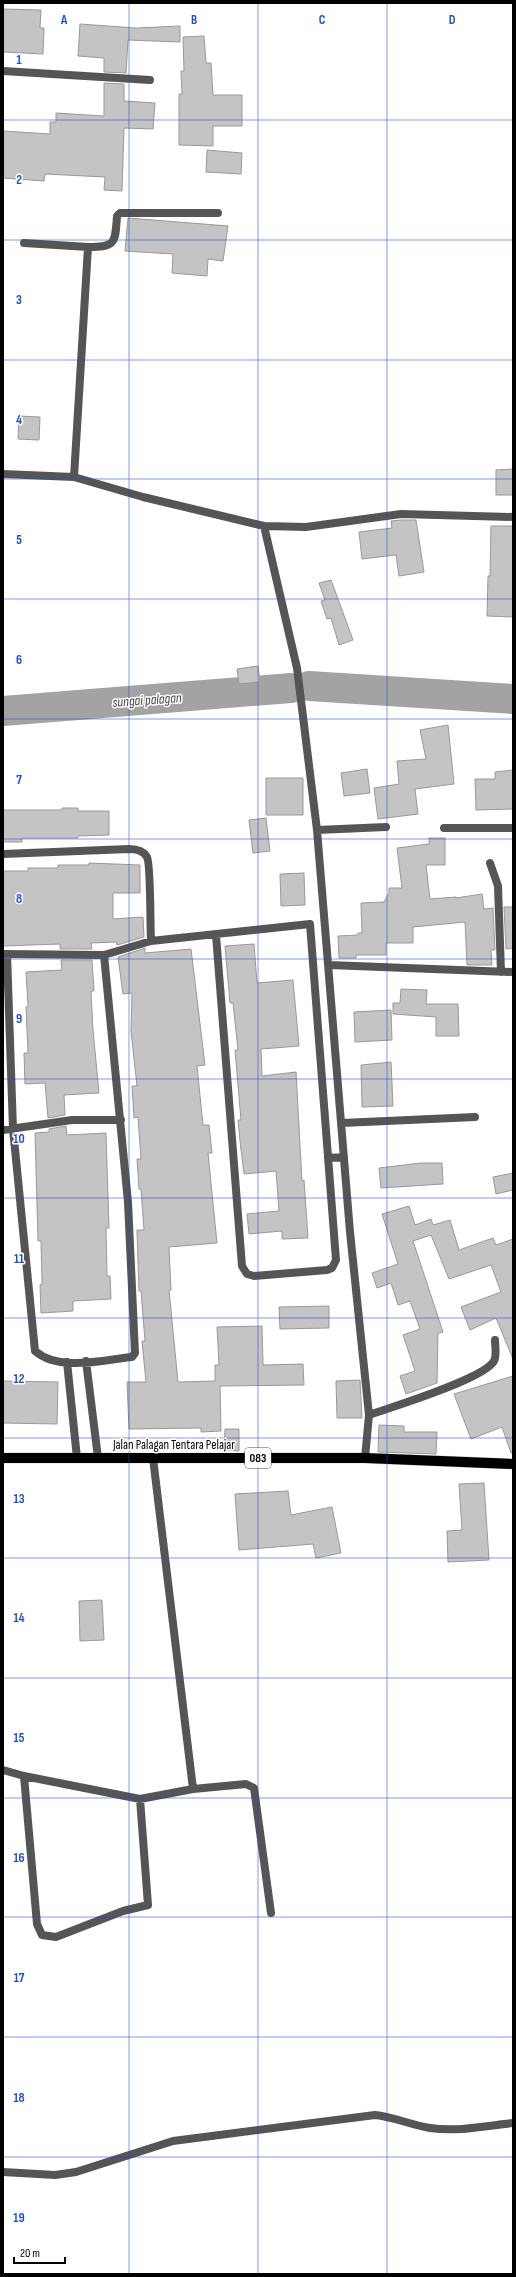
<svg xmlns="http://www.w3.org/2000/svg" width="516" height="2277" font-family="'Sofia Sans Condensed',sans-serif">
	<rect width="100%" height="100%" fill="#fff"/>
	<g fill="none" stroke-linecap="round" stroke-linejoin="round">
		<!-- river -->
		<path stroke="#a3a3a3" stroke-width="30" d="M309,686L513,699
			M3,711L291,688"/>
	</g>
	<!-- building -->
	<path fill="#c4c4c4" stroke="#999" d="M3,9L41,10L40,28H44L43,54L3,52Z
		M80,24L136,28L180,26V42L128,40L126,73L104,72V58L78,56Z
		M204,36L206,63H211L213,95H242V126H213V146L179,145V94H182L181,71H184L183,37Z
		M104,83L124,84V101L155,103L153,129L124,128L122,191L104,190L105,177L45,174L44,181L3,178V131L50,134V122H56V113L104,116Z
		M207,150L242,153L241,174L206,172Z
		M128,218L228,226L223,261L208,259L207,276L172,273L173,254L125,251Z
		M19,416L40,417L39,440L18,439Z
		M513,469V495H496V470Z
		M401,520H416L424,572L399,576L396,555L362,559L359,532L392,528L391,521Z
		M491,526H513V617L487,616L488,576H490Z
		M331,580L353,640L339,645L331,618L327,619L321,601L325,600L319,583Z
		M258,666L260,682L239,684L237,669Z
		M448,725L454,784L415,789L418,814L378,819L374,788L399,784L397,761L426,759L420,730Z
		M367,769L370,793L344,796L341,773Z
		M513,770V809L476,810L475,779H495V772Z
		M266,778H303V815H266Z
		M62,808H78V811H109V835L78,836V838H22V842H3V810H62Z
		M266,818L270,851L253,853L249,820Z
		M429,838H445V865H426L430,899L456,897V898L482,894L484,909L493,908L495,950H491L492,965H467L465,922L413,927V943H386V955H356V958H339L338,936L358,935V933H362L361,903L384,902L389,893V888H402L397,848L429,844Z
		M89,863L140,865V893H113V919L143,917L144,937L117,945L116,942L91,943L92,949H60V944L3,946V871H28V868H58V865H89Z
		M304,873L305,905L281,906L280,874Z
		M504,907H513V948L506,949Z
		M254,944L257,983L293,980L299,1046L261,1049L262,1076L296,1072L302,1181L304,1180L308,1238L282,1239V1231L249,1234L247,1214L279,1211L276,1171L244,1174L240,1141L238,1120H241L235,1050H238L233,1003H230L225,946Z
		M145,948V953L191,949L205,1065L197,1066L203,1125H209L212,1153H208L217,1243L169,1247L171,1290H169L178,1382L215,1381V1365H219L217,1327L262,1326L263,1365L303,1364L304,1385L220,1386L221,1431L201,1432V1428L129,1429L127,1382H146L142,1341H145L141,1291H139L137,1230H144L141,1189H139L137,1159H141L138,1117L134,1118L132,1086H137L131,1031L132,993L123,994L118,957Z
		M61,960H92L94,991H91L93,1030L99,1093L64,1095L65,1115L48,1118L45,1083L25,1084L24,1053H28L26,1007L28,1006L26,972L62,970Z
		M401,989L427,990L426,1004H458L459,1036H436V1017L393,1014V1003H400Z
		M391,1010L392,1040L355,1042L354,1012Z
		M391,1062L393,1106L362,1107L361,1065Z
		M66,1126L67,1135L106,1133L109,1228H106L107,1276H110L111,1299L73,1301V1311L41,1313L40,1285L42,1284L41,1241H38L35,1133L49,1132V1129Z
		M421,1163H442L443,1184L381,1188L379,1168Z
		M513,1173V1190L496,1194L493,1177Z
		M409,1206L415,1225L431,1219L433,1225L450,1220L459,1250L493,1238L496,1245L513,1239V1359L496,1318L470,1330L461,1307L501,1292L491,1265L449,1279L431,1235L413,1241L443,1332L438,1333L437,1383L406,1394L400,1376L415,1371L403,1335L420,1329L410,1301L398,1305L391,1283L377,1288L372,1273L398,1264L382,1214Z
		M329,1306V1328L280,1329L279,1307Z
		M513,1376V1453H511L502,1427L471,1439L454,1394Z
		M360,1380L362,1418H337L336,1381Z
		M3,1381L58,1382L57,1424L3,1423Z
		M379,1425L404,1426V1432H437L436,1454L378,1452Z
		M225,1429H239V1451L224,1450Z
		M484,1483L489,1560L448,1562L447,1531L462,1530L459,1484Z
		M288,1491L291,1515L332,1507L341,1553L316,1558L313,1544L239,1550L235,1494Z
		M102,1600L104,1640L80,1641L79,1601Z"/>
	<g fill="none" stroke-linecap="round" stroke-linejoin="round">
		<!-- primary casing -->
		<g stroke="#dbdbdb" stroke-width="11">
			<path id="primary" d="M3,1458H365L513,1464"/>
		</g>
		<!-- minor -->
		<path stroke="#555" stroke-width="8" d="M3,71L150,80
			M24,243L88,247L74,477
			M88,247C117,247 115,242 117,216L120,213H218
			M3,474L74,477L143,497L264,526L306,527L401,514L513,517
			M264,526L297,668L317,830L350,1232L369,1415L365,1458
			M444,828H513
			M317,830L386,827
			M3,854L129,849C136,849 143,850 147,857C151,864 150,927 151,941
			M490,863L498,886L501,972
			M3,954L104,955L151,941L310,924L336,1260L332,1268L327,1270L254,1276L247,1274L242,1266L216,935
			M7,954L13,1129L35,1351C59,1372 103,1360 132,1357L135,1353L128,1202L104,955
			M329,965L513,972
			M342,1123L475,1117
			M3,1130L72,1120H121
			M328,1158L344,1157
			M86,1361L98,1458
			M67,1362L77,1458
			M369,1415C392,1407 484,1379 494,1361C497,1356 495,1346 495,1340
			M3,1770L24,1776L140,1799L193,1789L153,1458
			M24,1776L37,1924L42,1935L56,1937L123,1911L148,1905L140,1799
			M193,1789L246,1784L254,1788L271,1913
			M3,2172L55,2175L76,2172L173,2141L375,2115C394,2117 411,2125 430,2128C457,2132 486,2126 513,2123"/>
		<!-- primary -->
		<use href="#primary" stroke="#000" stroke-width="10"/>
	</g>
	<!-- grid -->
	<path fill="none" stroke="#1d4ed8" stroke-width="1" stroke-opacity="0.55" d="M129,3V2274M258,3V2274M387,3V2274M3,120H513M3,240H513M3,360H513M3,479H513M3,599H513M3,719H513M3,839H513M3,959H513M3,1079H513M3,1198H513M3,1318H513M3,1438H513M3,1558H513M3,1678H513M3,1798H513M3,1917H513M3,2037H513M3,2157H513"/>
	<g text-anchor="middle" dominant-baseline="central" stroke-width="3" stroke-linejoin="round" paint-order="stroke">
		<!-- shield labels -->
		<rect fill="#fff" stroke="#4c4c4c" stroke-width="1" x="245" y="1448" width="26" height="20" rx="3"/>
		<g font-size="12" font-weight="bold" fill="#000">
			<text x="258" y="1458">083</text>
		</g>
		<!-- street labels -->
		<g font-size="13" fill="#000" stroke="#fff">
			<text x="174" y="1445">Jalan Palagan Tentara Pelajar</text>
		</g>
		<!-- water labels -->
		<g font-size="14" font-style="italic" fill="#444" stroke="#fff">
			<text transform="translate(147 700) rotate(-4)">sungai palagan</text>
		</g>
	</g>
	<g font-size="13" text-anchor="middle" font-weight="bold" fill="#1d4ed8" stroke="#fff" stroke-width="3" stroke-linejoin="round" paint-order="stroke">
		<text x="64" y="24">A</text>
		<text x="194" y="24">B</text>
		<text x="322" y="24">C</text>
		<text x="452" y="24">D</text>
		<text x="19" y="64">1</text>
		<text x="19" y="184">2</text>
		<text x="19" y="304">3</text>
		<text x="19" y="424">4</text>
		<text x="19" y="544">5</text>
		<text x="19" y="664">6</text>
		<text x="19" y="784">7</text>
		<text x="19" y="903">8</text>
		<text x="19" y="1023">9</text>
		<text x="19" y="1143">10</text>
		<text x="19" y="1263">11</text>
		<text x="19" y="1383">12</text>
		<text x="19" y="1503">13</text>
		<text x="19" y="1622">14</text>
		<text x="19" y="1742">15</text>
		<text x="19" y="1862">16</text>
		<text x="19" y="1982">17</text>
		<text x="19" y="2102">18</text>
		<text x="19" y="2222">19</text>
	</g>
	<!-- border -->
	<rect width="516" height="2277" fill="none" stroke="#000000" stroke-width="8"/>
	<!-- scale -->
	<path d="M14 2257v6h51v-6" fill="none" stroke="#000000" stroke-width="2"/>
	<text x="20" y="2257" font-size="12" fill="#000000" stroke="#ffffff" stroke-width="3" paint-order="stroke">20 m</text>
</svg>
